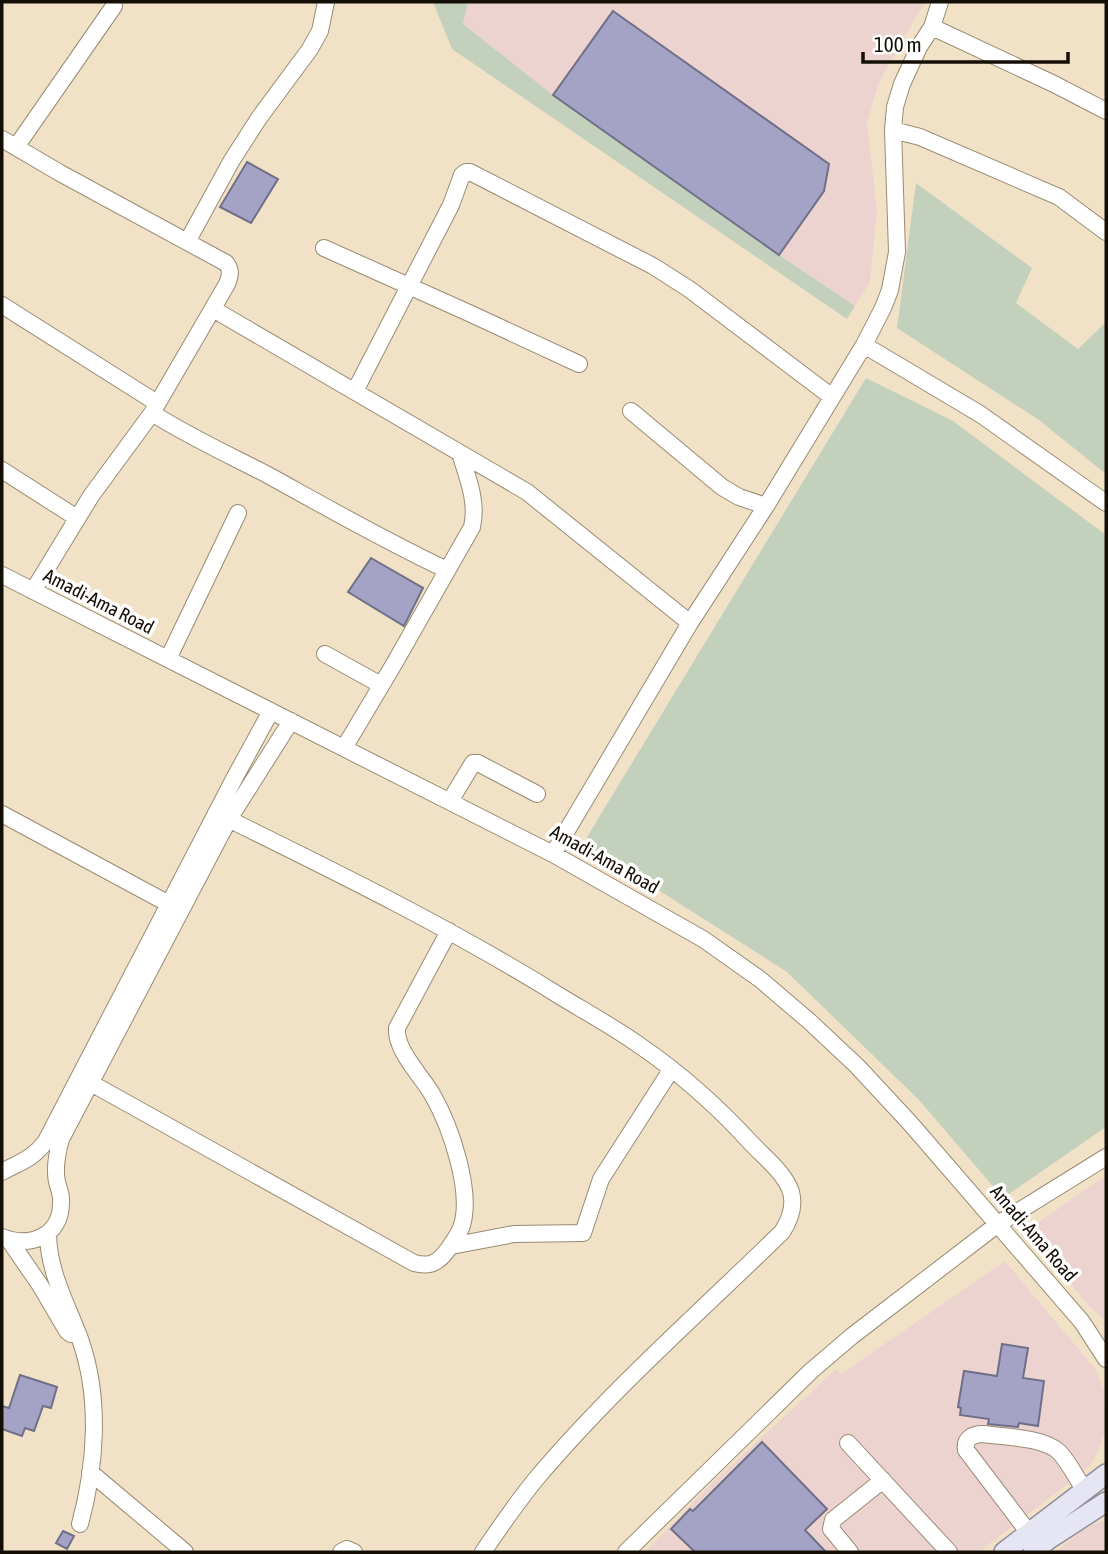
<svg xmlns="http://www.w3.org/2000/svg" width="1108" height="1554" font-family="'Asap Condensed',sans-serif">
	<rect width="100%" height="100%" fill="#f1e2c7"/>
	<!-- industrial -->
	<path fill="#edd3cf" d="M468,2H926L900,43L878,85L867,123L877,211L870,282L855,306L779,255L553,95L462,23Z
		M1106,1175V1322L1089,1306L1026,1231Z
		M1005,1261L1096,1370L1104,1392L1105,1430L1099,1449L1093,1461L1083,1472L979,1552H645L712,1483L836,1369L841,1374Z
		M1106,1520V1552H1055L1082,1531L1097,1523Z"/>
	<!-- green -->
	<path fill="#c3d0bc" d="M433,2H468L463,24L553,95L779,255L855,306L847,319L452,49Z
		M916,183L1032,268L1016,303L1078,349L1106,322V474L1039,420L897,328Z
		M866,378L953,421L1106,535V1127L1003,1198L919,1100L787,972L589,846L587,837Z"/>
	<!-- building -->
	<path fill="#a4a3c6" stroke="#6f6f88" stroke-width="2" d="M613,11L829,164L824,191L779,255L553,95Z
		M247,162L278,179L251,223L220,207Z
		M371,558L423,588L404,626L348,592Z
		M1002,1344L1028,1348L1023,1378L1044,1381L1038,1426L1019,1423L1018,1427L988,1424L989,1419L960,1415L961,1408L958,1407L964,1371L997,1376Z
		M20,1375L57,1387L51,1408L43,1406L34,1431L25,1428L22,1436L2,1429V1406L9,1408Z
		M762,1442L827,1509L805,1530L826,1552H695L671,1529L690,1509L693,1511Z
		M63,1531L74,1536L67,1549L56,1543Z"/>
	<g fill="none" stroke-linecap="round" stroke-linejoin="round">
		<!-- minor casing -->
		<g stroke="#998b72" stroke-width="18">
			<path id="minor" d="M932,27L1054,84L1106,111
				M893,130L920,137L1059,197L1106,232
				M2,139L60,173L226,263C232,271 230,276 227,284L152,413L91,496L33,591
				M16,147L114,6
				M187,242L232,160L259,118L310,49L320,31L326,2
				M324,248L469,313L579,364
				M2,305L157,403
				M213,309L527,492L690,623
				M864,345L980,414L1106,503
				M355,391L451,205L462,175L466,172H470L653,266L689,289L832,397
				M631,411L722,487L739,497L766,506
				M152,413C188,436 227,454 266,474C326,507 385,541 447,570
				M2,470L77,518
				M2,575L553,854L703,939L761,980L809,1021L857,1066L910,1123L1082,1322L1106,1359
				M325,654L381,685
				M168,659L238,513
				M344,748L394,664L472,527C478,501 467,477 460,453
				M450,801L473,763H478L537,794
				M216,813C334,871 451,928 563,998C588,1013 615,1028 639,1045C680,1073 718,1107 751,1143C764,1157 785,1173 791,1192C795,1207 790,1220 782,1232C699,1313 611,1390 536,1479C517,1502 500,1527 483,1552
				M2,814L169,904
				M553,854L690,623L766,506L864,345L883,308L890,290L897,252L893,130L895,107L902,84L919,47L932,27L940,2
				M80,1077L414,1263C418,1264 425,1265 430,1264C440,1262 448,1250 453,1242C456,1238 459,1233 461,1228C474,1193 450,1125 432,1094C421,1075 395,1050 397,1028L449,931
				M2,1172C20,1162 33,1159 46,1141L235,777L271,711
				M48,1233C48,1271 67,1304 80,1339C101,1398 96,1465 80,1524
				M2,1237C29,1248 61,1237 61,1203C62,1196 59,1189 57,1182C54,1167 57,1153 61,1139L229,819L291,721
				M9,1240L40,1285L67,1331L71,1334
				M451,1246L514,1234L583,1233L601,1179L671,1070
				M848,1443L949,1552
				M90,1472L185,1552
				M1029,1533L966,1450C964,1439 972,1434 983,1434C1003,1437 1044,1437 1059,1452C1069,1462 1076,1478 1085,1490
				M341,1552L347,1549L354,1552
				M626,1552L811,1371L852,1336L998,1224L1106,1157
				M850,1552L831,1529L833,1520L883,1480"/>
		</g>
		<!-- major casing -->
		<g stroke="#918e9c" stroke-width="22">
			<path id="major" d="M1004,1552L1106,1474
				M1033,1552L1049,1539L1106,1502"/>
		</g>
		<!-- minor -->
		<use href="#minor" stroke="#fff" stroke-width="16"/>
		<!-- major -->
		<use href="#major" stroke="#e6e5f4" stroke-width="19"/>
	</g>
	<g text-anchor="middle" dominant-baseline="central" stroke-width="7" stroke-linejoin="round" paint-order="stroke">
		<!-- street labels -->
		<g font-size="19" fill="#140f06" stroke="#fff">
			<text transform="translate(99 601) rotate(27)">Amadi-Ama Road</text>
			<text transform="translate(605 859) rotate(29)">Amadi-Ama Road</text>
			<text transform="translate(1034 1233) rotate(49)">Amadi-Ama Road</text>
		</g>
	</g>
	<!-- border -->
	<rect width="1108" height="1554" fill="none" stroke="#140f06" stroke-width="7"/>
	<!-- scale -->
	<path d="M863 52v10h205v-10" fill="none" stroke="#140f06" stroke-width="3.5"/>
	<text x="874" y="52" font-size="21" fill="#140f06" stroke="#ffffff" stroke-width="5" paint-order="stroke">100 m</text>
</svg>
